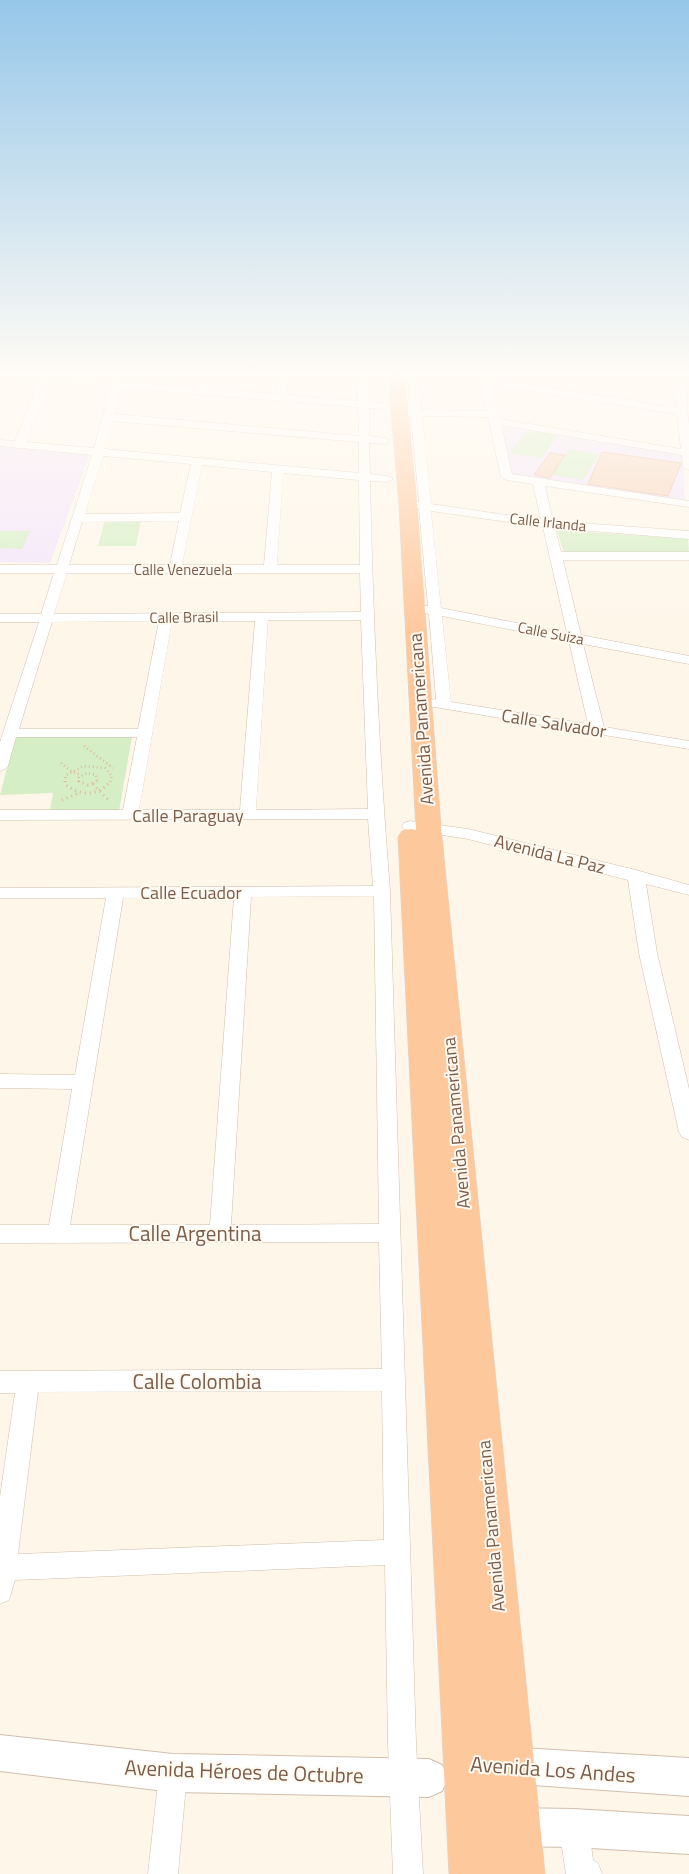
<svg xmlns="http://www.w3.org/2000/svg" width="689" height="1874" font-family="'Titillium Web',sans-serif">
	<rect width="100%" height="100%" fill="#fef6e9"/>
	<!-- education -->
	<path fill="#f3e5fb" d="M500,424L683,455L685,501L513,475Z
		M0,446L90,454L50,563L0,562Z"/>
	<!-- green -->
	<path fill="#d6eec5" d="M128,371H182L179,381H125Z
		M527,430L558,435L542,458L510,453Z
		M569,449L599,454L583,480L552,475Z
		M105,520H141L136,546H98Z
		M557,530L688,539L689,554H564Z
		M0,531H30L22,549L0,548Z
		M15,737H132L119,811L50,810L53,793L0,795Z"/>
	<!-- building -->
	<path fill="#f6d5be" stroke="#ebbb9d" d="M602,452L681,463V464L668,496L588,484Z
		M550,453L565,455L550,478L534,475Z"/>
	<g fill="none" stroke-linecap="round" stroke-linejoin="round">
		<!-- minor casing -->
		<g stroke="#d3bead" stroke-width="1">
			<path id="minor" d="M43,371H53L51,376L112,381L115,371H125L122,382L201,388L203,371H213L210,389L276,394L278,371H288L286,395L358,401V371H368L369,402L383,403L388,406L383,409L369,408V436L385,438L390,441L385,444L369,443L370,474L387,476L393,479L387,482L370,481C373,618 379,754 390,891L416,1743L423,1874H393L388,1743L385,1565L15,1580L9,1600L0,1604V1497L15,1393H0V1371L382,1369L379,1242L0,1243V1225H49L72,1089L0,1088V1074L75,1075L106,898H0V888L373,886L368,819L0,820V810H123L137,737H16L8,766L5,769L0,771V742L39,622H0V614H41L54,573H0V565H57L92,455L0,446V440L15,441L39,381L0,378V372L41,375ZM49,382L111,387L94,448L26,442ZM121,388L358,407L359,436L114,414ZM112,421L359,442V473L104,449ZM103,456L191,464L180,513L85,514ZM202,465L272,472L264,565H182ZM283,473L359,480L360,565H277ZM179,521L170,565H69L82,522ZM67,573H360L361,612L54,614ZM268,620H361L368,809L256,810ZM159,621L138,729H19L52,622ZM172,621H255L240,810H139ZM374,896L379,1224L231,1225L251,897ZM234,897L210,1225H70L123,898ZM382,1391L384,1540L18,1554L38,1392Z
				M407,371H417L421,410L487,411L478,371H488L490,378L677,408L676,375L681,372L684,373L689,426V470L683,467L682,455L501,425L512,474L689,501V507L545,486L553,521L689,531V539L555,528L561,552H689V560H563L581,635L689,656V664L583,644L604,727L689,741V749L428,706L426,703L428,700L436,699L429,614L419,612L417,609L419,606H428L419,509L410,507L408,505L410,503L419,502L411,416L402,415L401,413L402,411L411,410ZM491,385L677,414L681,449L499,419ZM422,416L488,417L501,477L507,480L533,484L541,520L431,504ZM431,511L543,527L567,633L441,608ZM442,616L569,641L588,724L451,702Z
				M410,821L468,829L636,870L689,885V895L646,884L657,953L689,1089V1140L682,1137L679,1132L639,953L628,880L468,839L404,829L402,826L404,823Z
				M173,1759L183,1763L187,1773L178,1874H148L159,1773L163,1763Z
				M574,1813L584,1818L589,1828L593,1860L598,1863L602,1874H566L559,1828L564,1818Z"/>
		</g>
		<!-- tertiary casing -->
		<g stroke="#d3bead" stroke-width="2">
			<path id="tertiary" d="M652,371L689,372V380L658,375Z
				M0,1735L173,1754L429,1759L442,1765L448,1778L442,1791L429,1797L173,1792L0,1771Z
				M503,1747L689,1758V1796L503,1783L490,1778L485,1765L490,1752Z
				M510,1808L574,1809L689,1816V1854L574,1847L510,1846L497,1840L491,1827L497,1814Z"/>
		</g>
		<!-- trunk casing -->
		<g stroke="#ddd5d0" stroke-width="1">
			<path id="trunk" d="M388,371H404L417,505L441,827L545,1874H497L492,1807L497,1874H449L398,837L402,831L411,829L416,830L399,505Z"/>
		</g>
		<!-- path-far1 -->
		<path stroke="#dcb8a0" stroke-width="2.5" stroke-dasharray="1 3" stroke-linecap="butt" d="M84,746L113,768
			M61,763L71,771L81,775
			M65,782L66,775L84,766L105,768L112,776L110,782
			M79,782V777L87,773L96,775L97,781L95,782"/>
		<!-- path -->
		<path stroke="#dcb8a0" stroke-width="3" stroke-dasharray="1 4" stroke-linecap="butt" d="M65,781V784C78,796 99,797 110,781
			M78,781L88,785L97,781
			M93,784L110,802
			M62,800L79,793"/>
		<!-- minor -->
		<use href="#minor" fill="#fff" fill-rule="evenodd"/>
		<!-- tertiary -->
		<use href="#tertiary" fill="#fff" fill-rule="evenodd"/>
		<!-- trunk -->
		<use href="#trunk" fill="#fec89d" fill-rule="evenodd"/>
	</g>
	<!-- sky -->
	<linearGradient id="sky" x2="0" y2="1"><stop stop-color="#96c7e9"/><stop offset="0.59" stop-color="#fffbf5"/><stop offset="1" stop-color="#fffbf5" stop-opacity="0"/></linearGradient>
	<rect width="689" height="633" fill="url(#sky)"/>
	<g text-anchor="middle" dominant-baseline="central" stroke-width="4" stroke-linejoin="round" paint-order="stroke">
		<!-- far-street labels -->
		<g font-size="15" fill="#7c5c49" stroke="#fffaf1">
			<text transform="translate(548 522) rotate(6)">Calle Irlanda</text>
			<text x="183" y="569">Calle Venezuela</text>
			<text transform="translate(184 617) rotate(-1)">Calle Brasil</text>
			<text transform="translate(551 633) rotate(11)">Calle Suiza</text>
		</g>
		<!-- street labels -->
		<g font-size="18" fill="#7c5c49" stroke="#fffaf1">
			<text transform="translate(421 719) rotate(-94)">Avenida Panamericana</text>
			<text transform="translate(554 723) rotate(9)">Calle Salvador</text>
			<text x="188" y="815">Calle Paraguay</text>
			<text transform="translate(550 854) rotate(14)">Avenida La Paz</text>
			<text x="191" y="892">Calle Ecuador</text>
			<text transform="translate(456 1123) rotate(-95)">Avenida Panamericana</text>
			<text transform="translate(491 1526) rotate(-95)">Avenida Panamericana</text>
		</g>
		<!-- near-street labels -->
		<g font-size="21" fill="#7c5c49" stroke="#fffaf1">
			<text x="195" y="1233">Calle Argentina</text>
			<text x="197" y="1381">Calle Colombia</text>
			<text transform="translate(553 1769) rotate(4)">Avenida Los Andes</text>
			<text transform="translate(244 1771) rotate(2)">Avenida Héroes de Octubre</text>
		</g>
	</g>
</svg>
